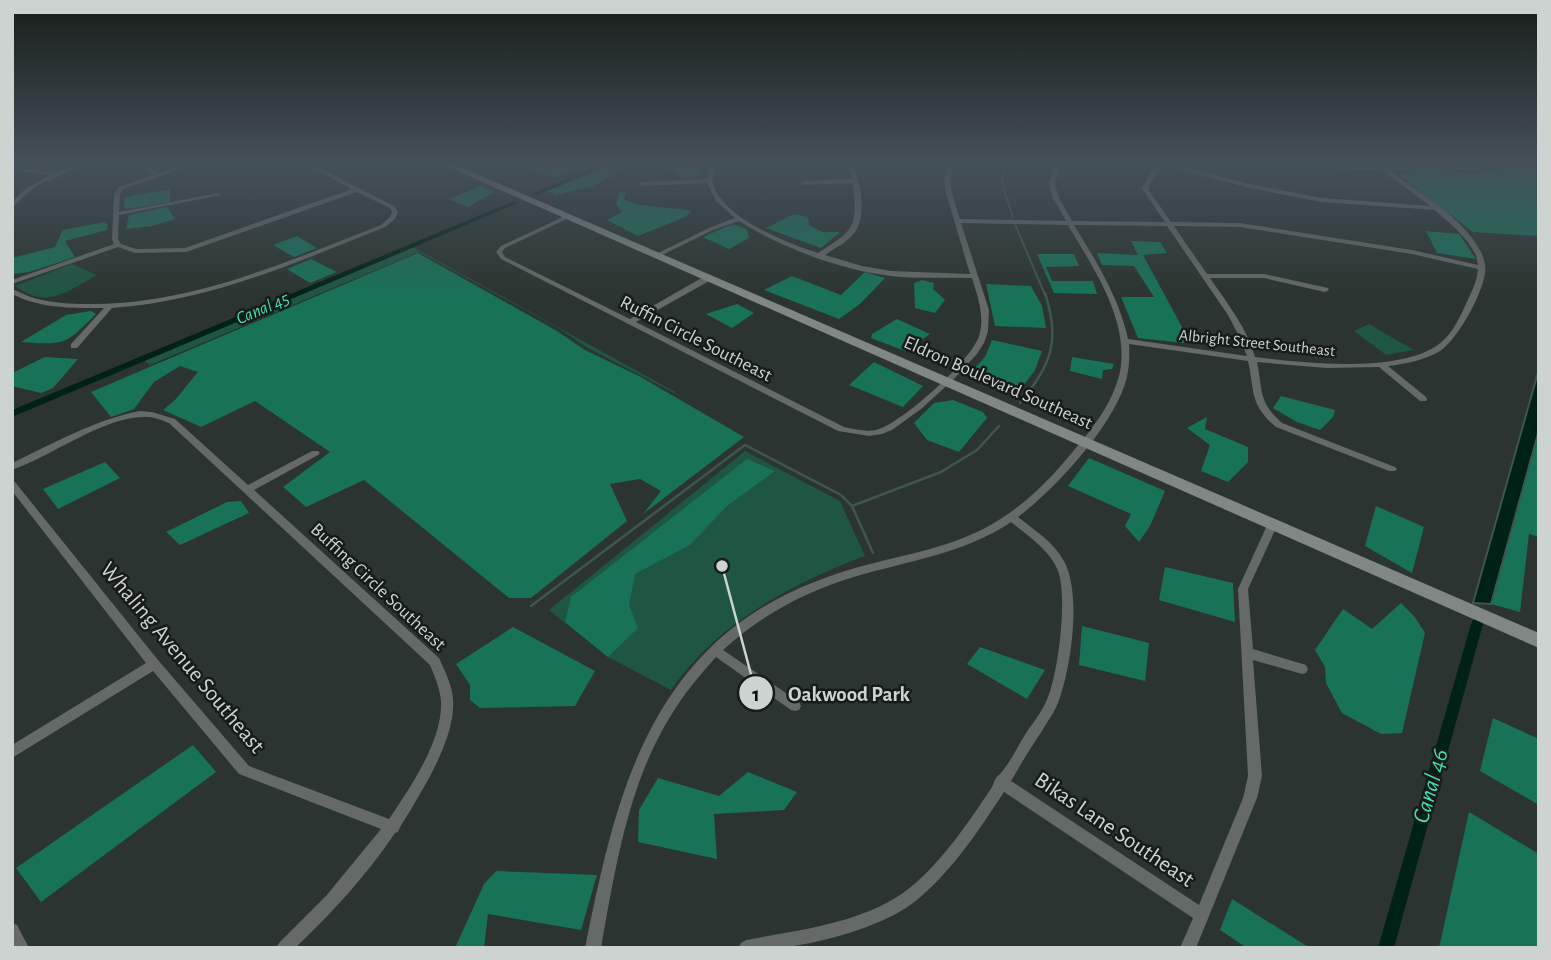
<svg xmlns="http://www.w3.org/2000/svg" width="1551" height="960" font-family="'Alegreya Sans',sans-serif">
	<rect width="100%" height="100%" fill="#2b3430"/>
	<!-- green -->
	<path fill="#1f5543" d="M413,247L675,392L674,393L588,348L560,329L419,252L150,365L141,358Z
		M72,264L97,275C67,291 48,310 15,286Z
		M1369,324L1414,350L1386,355L1354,331Z
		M745,451L840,501L865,556C792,583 716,624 671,690L608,657L549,610Z"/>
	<!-- forest -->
	<path fill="#187258" d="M540,162H567L582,166L556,178L533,170Z
		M616,162H671L674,168H696L704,175L681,177L660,164L626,167L593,186L556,195L548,191Z
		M1526,165L1539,169V236L1473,232L1401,176L1402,173L1420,170L1475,173Z
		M481,186L494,192L468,207L449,199Z
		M170,189V202L127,209L124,207L125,197Z
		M626,192L624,200C646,209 669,206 692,211L685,217L638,236L607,220L622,212L616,204L619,193Z
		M167,207L175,219L152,226L126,229L129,215Z
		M794,214L808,217L809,225L823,232H840L821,248L766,228Z
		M104,222L108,225L107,230L65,241L75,257L29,272L12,274V258L55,247L63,230Z
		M736,225L747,229L749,238L729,249L703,237L728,226Z
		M1426,231L1459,234L1476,259L1437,253Z
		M297,236L317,248L294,257L273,245Z
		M1131,241L1160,242L1167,253L1143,255L1188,338L1184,343L1138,338L1121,297H1154L1134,266L1102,265L1097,253L1138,255Z
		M418,253L557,331L585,350L639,376L744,437L643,514L661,491L640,479L610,484L627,521L531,598H509L364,480L306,507L283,487L330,452L255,401L201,427L163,410L175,400L198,372L180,366L154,382L134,409L111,417L91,392Z
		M1037,254H1074L1079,266L1046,267L1052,281H1093L1097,294L1054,293Z
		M311,259L337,272L310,283L287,269Z
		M865,272L885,278L860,304L839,319L764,290L792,276L841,295Z
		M922,280L934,283L933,289L945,300L935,313L915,308L914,283Z
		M986,284L1031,286L1042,306L1046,328L995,326Z
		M737,304L754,313L732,328L706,314Z
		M91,311L96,314C65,345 66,345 21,342L66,315Z
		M897,319L930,334L905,351L871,338L872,334Z
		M992,340L1042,351L1035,370L1015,397L968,375L985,357Z
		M45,357L78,359L53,388L41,393L12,386V373Z
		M1072,357L1114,364L1112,369L1103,370L1102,379L1070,371Z
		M874,362L923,386L903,407L849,385Z
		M1281,396L1335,410L1333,417L1320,430L1297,422L1273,408Z
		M953,400L983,412L987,418L959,452L927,440L914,423L934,403Z
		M1207,417L1205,429L1248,447V462L1228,482L1201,471L1210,445L1187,428Z
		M1539,430V537L1529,534L1520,612L1491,604Z
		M1089,458L1165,491L1150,526L1139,542L1125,526L1131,514L1068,486Z
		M747,459L775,471L727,506L690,545L635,574L629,605L638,628L608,657L565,622L571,597Z
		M105,462L120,478L58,509L43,489Z
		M241,501L249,513L180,545L166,532L227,502Z
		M1376,506L1424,527L1412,573L1365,546Z
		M1165,567L1233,583L1235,622L1159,600Z
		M1401,603L1414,616L1425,633L1402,733L1381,734L1342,713L1326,683L1325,667L1315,650L1343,609L1372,629Z
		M1082,626L1149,643L1145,681L1079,665Z
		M513,627L595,671L575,706L480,708L470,700V685L456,664Z
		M980,647L1045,670L1027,699L967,664Z
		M1493,718L1539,739V805L1480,771Z
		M193,745L216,772L41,902L16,868Z
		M748,772L797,792L784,810L714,814L717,859L638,842L639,810L658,778L719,796Z
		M1469,812L1539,854V948H1439Z
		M496,871L597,875L581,930L488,914L484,948H455L484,884Z
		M1232,899L1310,948H1247L1220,930Z"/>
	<!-- water -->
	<path fill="#002116" stroke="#3e564e" stroke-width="2" d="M1539,369V430L1491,604L1473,603Z"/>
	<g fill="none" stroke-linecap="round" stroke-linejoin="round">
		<!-- stream-far1 -->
		<path stroke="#3e564e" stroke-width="2" d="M1005,162L1002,184L1013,217
			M1015,224L1045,295"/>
		<!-- stream -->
		<path stroke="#3e564e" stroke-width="2.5" d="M1020,403C1051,364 1061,342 1045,293
			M12,407L17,412
			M852,506L941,472L977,450L999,426
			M531,606L745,445L841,495L852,506L873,553"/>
		<!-- canal -->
		<path fill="#002116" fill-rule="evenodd" d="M606,162H615L537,195L532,194Z
			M514,201L517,203L516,204L12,417V410Z
			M1477,619L1481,620L1483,624L1394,948H1378L1471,624L1473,620Z"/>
		<!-- street -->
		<path fill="#656967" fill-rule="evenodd" d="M83,162H92L38,185L29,192L12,208V202L25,189L50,175L20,171L18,170V168L56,172Z
			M133,162H140L159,173L193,162H202L123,189L120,194L119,212L218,193L221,195L119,215L118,239L121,244L136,249L185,248L352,189L300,162H308L394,206L398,212L395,219L385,227C297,262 208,302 112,308L77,348H71V344L104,308C73,308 41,309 12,294V289C22,293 31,298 42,300C60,304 77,304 95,304C195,303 289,261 381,225L390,217L392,212L390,208L357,192L186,252L135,253L118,247L12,284V280L114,244L112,239L114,194L119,187L154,175Z
			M711,162H717C715,169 711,177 713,184C724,219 787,243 818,253C855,230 858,226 853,183L803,185L800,183L803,181L852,179L845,162H851C861,178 867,216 855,232C848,242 835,248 825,255L862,266L891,271L970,274L946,193L944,179L948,162H954L950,179L952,193L960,219L1066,221L1052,196L1049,184L1055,162H1061L1055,184L1058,196L1072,221L1165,222L1142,189L1150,173L1161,162H1168L1167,163L1250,184L1322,198L1430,206L1382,170H1349L1295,162H1315L1349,166H1468L1502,162H1521L1468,170H1389C1420,193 1462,216 1481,252C1484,258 1486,266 1485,273C1482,295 1458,339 1440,351C1425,360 1405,364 1388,366L1426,397L1427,399L1426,401H1420L1379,367L1326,368L1257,362C1263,391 1258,402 1282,423L1395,467L1397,469L1395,471H1389L1276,427C1249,404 1255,392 1248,361L1129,344C1130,359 1129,373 1124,387C1108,431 1055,489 1018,517C1034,530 1054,542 1064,561C1082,594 1071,669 1058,703C1054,713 1047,722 1042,731C1031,747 1021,764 1011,781L1199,905L1243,798L1248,776L1238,589L1269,521H1277L1278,524L1248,589L1253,649L1306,665L1308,669L1306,673L1302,674L1253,660L1262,776L1257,798L1196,948H1180L1193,918L1004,792C979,830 953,870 917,900C887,925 825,942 787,947C771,949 754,948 738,948L741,943L746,940C798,930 858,924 903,893C937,869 969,822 992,787C994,784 994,780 996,778C997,776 999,775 1000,774C1009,764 1016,750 1023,738C1030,726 1040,715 1046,702C1058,677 1068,598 1058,571C1050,550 1028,536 1011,522C964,554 907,561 854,577C806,591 760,616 723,650L799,702L801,706L799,710L795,711L791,710L716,657C699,676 683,695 670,717C628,785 615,870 601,948H585C607,840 630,725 712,646C755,604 812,579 870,564C909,554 949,547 985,528C1023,508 1053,477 1079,444C1096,424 1112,402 1119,376C1132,323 1093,268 1068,225L961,223L989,310L988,331L984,343L977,354L953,380L921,409L892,430L882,434L869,436L838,431L501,259L496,252L501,246L565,216H569V218L505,248L502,252L505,257L630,319L705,276H711V280L636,322L844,427C854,429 866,432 876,430C901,424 971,361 979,336C985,316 978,298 972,278C945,277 917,279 891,276C840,270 782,248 739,221L713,230L658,257H654V255L709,228L735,218L716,201L707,183L641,186L638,184L641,182L707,179ZM1164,166L1250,188L1322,202L1435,210L1455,228L1468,242L1476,255L1478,265L1412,250L1240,223L1171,222L1148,189L1155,175ZM1074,225L1167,226L1228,315L1241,340L1247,356L1128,339C1119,297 1096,261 1074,225ZM1174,226L1240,227L1412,254L1478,269C1477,282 1471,293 1466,304C1459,319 1452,334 1439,344C1399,374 1303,363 1255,357C1247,328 1227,303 1210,278H1264L1325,292L1329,290L1328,288L1264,274H1207Z
			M140,411L152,412L175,419L248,485L312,451H318L320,453L318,455L254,490L439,658C445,671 452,685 453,699C456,732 431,776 414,804C409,814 402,822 398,832L395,833C367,875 332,913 295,948H276L279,943L326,896L381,829L239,774L153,671L12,758V745L146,663L12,491V481L15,482L158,660L249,766L389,819C410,788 443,740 441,701C440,689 435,677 430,665L169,423C160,420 152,416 143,417C101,418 52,456 12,470V463C54,443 94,420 140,411Z
			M12,923L17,925L29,948H13Z"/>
		<!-- secondary -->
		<path fill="#818784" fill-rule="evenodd" d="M437,162H449L1539,633V648Z"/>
	</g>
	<!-- sky -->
	<linearGradient id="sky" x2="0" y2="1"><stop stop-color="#181d1a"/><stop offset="0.55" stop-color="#445059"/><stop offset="1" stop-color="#445059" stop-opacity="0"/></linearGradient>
	<rect width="1551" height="297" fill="url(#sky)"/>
	<g text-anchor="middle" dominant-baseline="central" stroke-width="5" stroke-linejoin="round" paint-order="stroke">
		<!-- far-street labels -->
		<g font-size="16" fill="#cdd3d0" stroke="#171b19">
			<text transform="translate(1257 343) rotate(6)">Albright Street Southeast</text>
		</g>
		<!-- far-water labels -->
		<g font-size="18" font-style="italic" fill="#44dfb0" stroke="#171b19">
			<text transform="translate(263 309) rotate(-23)">Canal 45</text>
		</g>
		<!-- street labels -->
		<g font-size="19" fill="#cdd3d0" stroke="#171b19">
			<text transform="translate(696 339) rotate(27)">Ruffin Circle Southeast</text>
			<text transform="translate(998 383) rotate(24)">Eldron Boulevard Southeast</text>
			<text transform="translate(378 587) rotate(43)">Buffing Circle Southeast</text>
		</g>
		<!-- near-street labels -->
		<g font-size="23" fill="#cdd3d0" stroke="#171b19">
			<text transform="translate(182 658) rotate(50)">Whaling Avenue Southeast</text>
			<text transform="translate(1114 830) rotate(34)">Bikas Lane Southeast</text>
		</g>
		<!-- near-water labels -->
		<g font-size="24" font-style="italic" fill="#44dfb0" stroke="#171b19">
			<text transform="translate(1431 786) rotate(-74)">Canal 46</text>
		</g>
	</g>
	<!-- callouts -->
	<path fill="none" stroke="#cdd3d0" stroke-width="2.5" d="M722 566L756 693"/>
	<g fill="#cdd3d0" stroke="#171b19" stroke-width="2.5">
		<circle cx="722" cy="566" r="7"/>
		<circle cx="756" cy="693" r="18"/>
	</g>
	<g font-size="21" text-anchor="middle" font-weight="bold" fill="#111">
		<text x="756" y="701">1</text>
	</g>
	<g font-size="21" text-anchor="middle" font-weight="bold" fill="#cdd3d0" stroke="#171b19" stroke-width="5" stroke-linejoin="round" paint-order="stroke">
		<text x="849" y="701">Oakwood Park</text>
	</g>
	<!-- border -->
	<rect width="1551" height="960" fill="none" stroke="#cdd3d0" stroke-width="28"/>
</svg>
